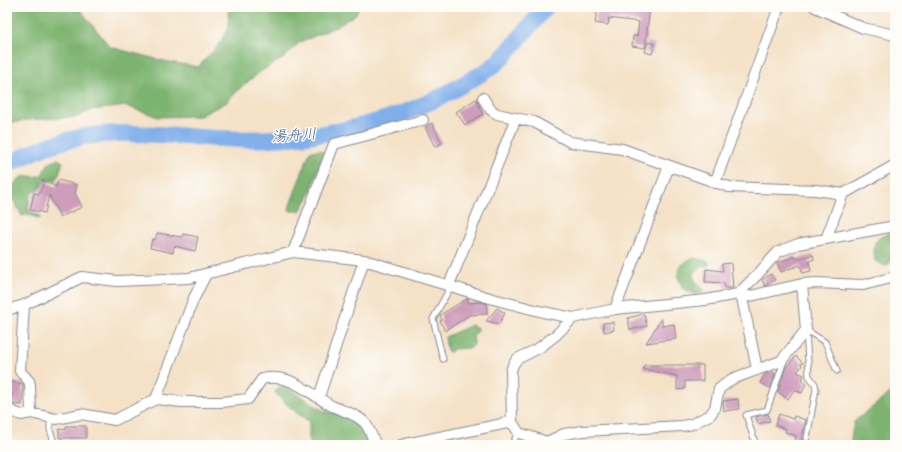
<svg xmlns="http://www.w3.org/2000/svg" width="902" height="452" font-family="Mynerve,'Klee One',sans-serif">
	<rect width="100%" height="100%" fill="#fdfcf7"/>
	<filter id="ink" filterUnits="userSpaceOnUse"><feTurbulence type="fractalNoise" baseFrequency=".025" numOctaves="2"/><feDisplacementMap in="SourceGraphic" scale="8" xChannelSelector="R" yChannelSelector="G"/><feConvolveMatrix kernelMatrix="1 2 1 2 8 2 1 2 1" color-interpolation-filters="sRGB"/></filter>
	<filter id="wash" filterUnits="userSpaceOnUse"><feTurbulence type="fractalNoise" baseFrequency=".012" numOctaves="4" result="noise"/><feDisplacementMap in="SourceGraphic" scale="16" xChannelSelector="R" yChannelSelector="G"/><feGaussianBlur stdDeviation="0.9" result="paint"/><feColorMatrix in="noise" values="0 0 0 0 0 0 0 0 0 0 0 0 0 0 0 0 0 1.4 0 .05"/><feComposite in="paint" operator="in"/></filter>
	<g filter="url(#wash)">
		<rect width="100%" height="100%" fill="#f4e1c6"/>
		<!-- forest -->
		<path fill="#7db370" stroke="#4c7167" d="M7,7H78L110,47L164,61L198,67L217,47L229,27L228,7H359L356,14L336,27L300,42L284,58L263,70L241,87L227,102L200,116L158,117L126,106L92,110L76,117L27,120L7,124Z
			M321,150L324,152L310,194L300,211H290L289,208L309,154L310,151Z
			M58,159L63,162L57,179L55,181L45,180L38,191H34L30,195L28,210L40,216V219L29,215L22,216L12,198L14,184L21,177L41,176L48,164Z
			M895,231V251L892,253L889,264L885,266L875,261C872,239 875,239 895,231Z
			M692,258L708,261L709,263V265L703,266L694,272V279L705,291L697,295L683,289L678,277L679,267Z
			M472,325L479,329L473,335L474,344L471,348L453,349L451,352L447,351L445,337Z
			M283,385L322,410L340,414L349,419L367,435L369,445H309V421C300,416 281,401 275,392L278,388Z
			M895,389V445H850L854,422Z"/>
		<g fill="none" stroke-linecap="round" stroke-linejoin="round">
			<!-- river -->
			<path stroke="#80afea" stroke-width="17" d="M7,165C22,157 38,149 54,144C110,125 173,137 231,139C312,141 395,126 465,83C476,77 489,70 498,62C515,45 530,25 546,7"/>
		</g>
		<g id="blocks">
			<!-- building -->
			<path fill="#cf9dbc" d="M614,7H650L645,48L632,46L633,36H637L639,22L609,18L608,25L595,23L598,8L613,11Z
				M648,42L655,44L652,54L645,52Z
				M476,99L483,114L465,125L456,112Z
				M432,123L442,143L435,147L425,127Z
				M42,180L56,187L58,180L77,185L75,193L82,207L60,217L49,195L45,213L30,210L34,193L39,194L44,183Z
				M157,233L182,237L183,234L198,237L195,251L174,246L173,253L150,248L152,239L155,240Z
				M813,255L814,259L809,261L811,271L803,273L800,265L781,272L777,263L795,256L796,259Z
				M731,263L733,288H725L724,283L705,282L706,269L723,271L722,264Z
				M771,274L775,280L765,286L762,280Z
				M468,298V303L481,302L487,304V314L469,315L445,331L440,321L442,320L440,315Z
				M497,308L505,313L499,324L486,321Z
				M644,314L647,326L630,330L628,318Z
				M662,318V326L674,324L676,339L646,343Z
				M613,322L614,330L604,332L603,323Z
				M796,356L803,363L801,364L802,366L797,372L804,375L802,381L806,383L802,393L794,390L788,399L778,392L786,367Z
				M644,365H703V381H685V389L677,390V376L643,369Z
				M771,372L775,373L770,388L760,383L765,374Z
				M7,381L23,384L22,405L11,404L12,394L7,393Z
				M738,399L739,409L724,411L723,401Z
				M768,414L770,421L758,424L756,417Z
				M779,414L793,419L794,416L806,420L800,445H795L796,436L785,432L786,429L775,425Z
				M66,426H86V438H59V429L66,430Z"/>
		</g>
	</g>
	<g filter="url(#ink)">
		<use href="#blocks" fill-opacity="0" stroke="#888892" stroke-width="1"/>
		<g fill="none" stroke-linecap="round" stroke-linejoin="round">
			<!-- service casing -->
			<g stroke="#888892" stroke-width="7">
				<path id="service" d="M806,330L825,342L837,371
					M806,331L809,376L815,384L816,389L807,438
					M443,359L433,319L451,286
					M50,418V430L55,445
					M512,445L518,432
					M756,445L746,415L767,410L784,361"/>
			</g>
			<!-- minor casing -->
			<g stroke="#888892" stroke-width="12">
				<path id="minor" d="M815,7L863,28L895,35
					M483,98L490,109L497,114L534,122L570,142L622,149L729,187L816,190L843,194L895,165
					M715,183L779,7
					M826,239L843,194
					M293,252L334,144L423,120
					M449,285L516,118
					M738,294L742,298L802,284L816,283L863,285L895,277
					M742,298L757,369
					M24,305L20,371L29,381L30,385L31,413
					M615,309L669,166
					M7,310L24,305L82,277L117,281L189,278L293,252L364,260L493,299L543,312L573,318L615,309L706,300L738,294L759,273L778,252L798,244L895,226
					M573,318L556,335L539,348L517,359L513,365L511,371L512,422L519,433L547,442L564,434L583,431L682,426L692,424L710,415L715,408L719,389L732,379L781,361L806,330L802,284
					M319,397L364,260
					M156,399L194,298L206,274
					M7,409L21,415L31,413L56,419L81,414L115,420L156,399L182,402H222L248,399L262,379C291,372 309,394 332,406C343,411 357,414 365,423C370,429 372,438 376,445
					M401,445L512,422"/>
			</g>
			<!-- service -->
			<use href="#service" stroke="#fff" stroke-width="5"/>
			<!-- minor -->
			<use href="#minor" stroke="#fff" stroke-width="10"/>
		</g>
	</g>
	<g text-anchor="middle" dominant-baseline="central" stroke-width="3" stroke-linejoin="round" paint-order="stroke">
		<!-- water labels -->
		<g font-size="15" font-style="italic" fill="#3e5c8f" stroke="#fdfcf7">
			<text transform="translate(294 136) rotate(-4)">湯舟川</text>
		</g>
	</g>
	<!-- margin -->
	<rect width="902" height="452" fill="none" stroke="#fdfcf7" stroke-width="24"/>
</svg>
